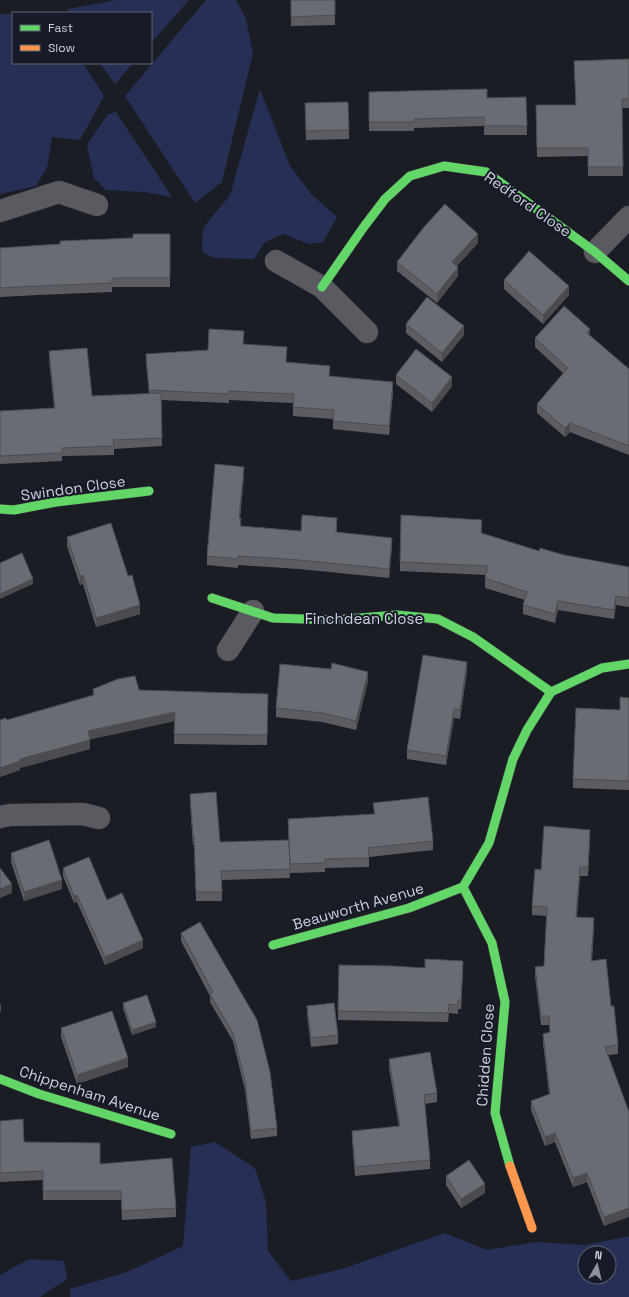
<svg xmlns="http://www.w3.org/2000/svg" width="629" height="1297" font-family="'Space Grotesk',sans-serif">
	<rect width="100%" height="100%" fill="#1b1d24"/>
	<!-- green -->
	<path fill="#282f57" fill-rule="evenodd" d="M117,0H189L151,43V13H66L68,9Z
		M206,0H236L246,19L253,53L222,182L195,203L125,96Z
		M0,14H13V63H83L104,96L80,140L52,137L47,168L36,186L0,194Z
		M100,63H133L115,84Z
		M260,89L290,166L312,195L337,217L323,242L309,244L283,234L265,242L254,259L214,258L202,252L203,228L230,195Z
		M116,112L172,197L144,192L106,190L94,178L87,145L108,114Z
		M215,1142L255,1168L266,1202L268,1251L291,1281L342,1269L445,1233L487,1250L536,1242L586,1245L629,1236V1297H70V1289L127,1272L183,1246L191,1147ZM585,1253H609V1277H585Z
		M29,1259L64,1261L67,1279L40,1297H0V1275Z"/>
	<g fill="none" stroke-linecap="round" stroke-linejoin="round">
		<!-- street casing -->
		<g stroke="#37373e" stroke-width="23">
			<path id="street" d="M0,211L59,192L97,205
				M595,252L629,217
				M276,261L322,287L367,332
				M228,650L253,611
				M0,817L10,815L83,814L99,818"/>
		</g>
		<!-- fast casing -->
		<g stroke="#37373e" stroke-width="10">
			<path id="fast" d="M322,287L363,228L385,199L410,176L444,166L486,172L595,252L629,281
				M0,509L14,510L56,502L149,491
				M212,598L273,618L335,620L397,615L438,619L473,637L551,692
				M463,887L492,943L505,1002L495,1113L510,1166
				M273,945L409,908L463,887L489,843L513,759L527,730L551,692L602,668L629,664
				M0,1079L39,1094L171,1134"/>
		</g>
		<!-- slow casing -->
		<g stroke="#37373e" stroke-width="10">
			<path id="slow" d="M510,1166L532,1228"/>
		</g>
		<!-- street -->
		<use href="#street" stroke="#5a5b61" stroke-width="22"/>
		<!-- fast -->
		<use href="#fast" stroke="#63d668" stroke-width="9"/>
		<!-- slow -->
		<use href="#slow" stroke="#ff974d" stroke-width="9"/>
	</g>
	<!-- wall -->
	<path fill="#5b5d63" d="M291,0H335V25L291,26Z
		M629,59V108H622L623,176H588V156L537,157L536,105H576L574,61Z
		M369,92L487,98L526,97L527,135H484V126L414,128V131H369Z
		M305,112L349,130V139L306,140Z
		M170,234V287H112V292L38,295L0,297V248L60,244Z
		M478,243L457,266L458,276L437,303L397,271V262Z
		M504,280L569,295L543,324L504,289Z
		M406,324L464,335L442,362L406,333Z
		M590,336L629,369V455L570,432L565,437L537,413V404L563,373L535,347V338Z
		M243,344L287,362L329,376L393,391L389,435L333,429V419L293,416V403L229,400V403L161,400L162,446L114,449V455L62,456V461L0,464V411L54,408L49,359V351L92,396L149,394L146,363V354L208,350Z
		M396,375L452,386L432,412L396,384Z
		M244,476L240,518L241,526L301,531L337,527V532L392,547L389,578L299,569L238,565V568L207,565V556Z
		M482,529V533L539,551L629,567V607L616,605L614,619L558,610L555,623L523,614V605L525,600L485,588V578L486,575L400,571V562Z
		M67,537L140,614L96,627L83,584L80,585L67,546Z
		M467,671L460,719L454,718L446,765L407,759V750Z
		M368,681L356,730L322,722L276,717V708Z
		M93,689L139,690L268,703L267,745L174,744L175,721L90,739V749L20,768V770L0,777V720H7L93,696Z
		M629,698V790L573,788V779L620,710Z
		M190,794L220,842L289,840L288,819L374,814L373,803L433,841V850L369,857V867L325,868V872L290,873L289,845L290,878L222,880V901H196L194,845H193L190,804Z
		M590,839L588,876H580L577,917L594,927L592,961L611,1006L618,1045V1054L608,1055L604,1226L587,1182L573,1187L555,1142L545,1146L531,1110V1101L549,1094L543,1043V1034L550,1033L549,1025H541L535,976V967L544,966L547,916L532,915V906Z
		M11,853L62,889L24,901L11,862Z
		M63,868L107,900L143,948L105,965L77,902L74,903L63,876Z
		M200,922L277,1128V1136L251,1139L245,1090L233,1041L210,1002V996L181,941V933Z
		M339,965L463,970L461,1009H458V1014L449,1013L448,1022L338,1020Z
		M123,1003L156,1027L132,1035L123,1008Z
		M307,1006L338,1035V1044L311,1047L307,1015Z
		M61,1028L128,1067L77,1084L61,1037Z
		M389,1059L437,1093V1102L425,1104L430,1160V1169L355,1176L352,1140V1131L399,1127L389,1068Z
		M0,1121L24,1142L100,1163L176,1208V1217L122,1220L121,1200H43V1180L0,1182Z
		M446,1176L485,1193L461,1208L446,1185Z"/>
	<!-- shaded-wall -->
	<path fill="#4a4c50" d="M478,234V243L452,271V262Z
		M458,267V276L437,303V294Z
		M569,286V295L543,324V315Z
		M464,326V335L442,362V353Z
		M590,329V338L587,333Z
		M452,377V386L432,412V403Z
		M393,382V391L389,435V426Z
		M570,423V432L565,437V428Z
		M244,467V476L239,527V518Z
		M392,538V547L389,578V569Z
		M83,575V584L80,585V576Z
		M33,579V584L0,599V594Z
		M616,596V605L614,619V610Z
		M558,601V610L555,623V614Z
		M140,605V614L96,627V618Z
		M467,662V671L460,719V710Z
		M368,672V681L356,730V721Z
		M454,709V718L446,765V756Z
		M175,712V721L88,740V731Z
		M90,740V749L20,768V770L0,777V768L20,759Z
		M590,830V839L588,876V867Z
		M580,867V876L576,926V917Z
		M62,880V889L24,901V892Z
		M12,884V893L0,898V889Z
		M77,895V902L74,903V896Z
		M594,918V927L591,970V961Z
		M143,940V948L105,965V957Z
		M463,961V970L461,1009V1000Z
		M0,1004H1V1012H0Z
		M156,1022V1027L132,1035V1030Z
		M128,1058V1067L77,1084V1075Z
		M555,1133V1142L545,1146V1137Z
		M587,1173V1182L573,1187V1178Z
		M485,1184V1193L461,1208V1199Z
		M629,1208V1217L604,1226V1217Z"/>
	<!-- building -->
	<path fill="#6a6c73" stroke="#4a4c50" d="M291,0H335V15L291,17Z
		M629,59V99H622L623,167H588V148H537L536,105H576L574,61Z
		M487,89V98L526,97L527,126H484V117L414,119V122H369V92Z
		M348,102L349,130L306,131L305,103Z
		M445,204L478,234L452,262L458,267L437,294L397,262L424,227Z
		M133,234H170V278H112V283L38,286L0,288V248L60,244V241L133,238Z
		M529,251L569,286L543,315L504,280Z
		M427,297L464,326L442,353L406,324Z
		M564,306L590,329L587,333L629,369V446L570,423L565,428L537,404L568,368L535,338Z
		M209,329L244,331L243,344L287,347L286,362L330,366L329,376L393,382L389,426L333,421L334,410L293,407L294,394L229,391V394L149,390L146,354L208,350Z
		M87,348L92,396L161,393L162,438L113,440L114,446L62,448V453L0,456V411L55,408L49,351Z
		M416,349L452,377L432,403L396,375Z
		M215,464L244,467L239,518H241L240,526L301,531L302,515L337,518L336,532L392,538L389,569L299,560L238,556V559L207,556Z
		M401,515L482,520L481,533L539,551L540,548L564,555L629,567V598L616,596L614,610L558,601L555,614L523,605L527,592L485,578L488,566L400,562Z
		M111,523L128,576L132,575L140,605L96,618L83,575L80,576L67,537Z
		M22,553L33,579L0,594V563Z
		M423,655L467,662L460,710L454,709L446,756L407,750Z
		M332,663L368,672L356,721L322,713L276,708L280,664L331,669Z
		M135,676L139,690L268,694L267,735L174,734L175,712L88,731L90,740L20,759V761L0,768V720L6,718L7,720L94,695L93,689L118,679Z
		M620,697L629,698V781L573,779L576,708L620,710Z
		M216,792L220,842L289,840L290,869L221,871L222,892H196L194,836H193L190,794Z
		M428,797L433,841L368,848L369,858L325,859V863L290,864L288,819L375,814L373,803Z
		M544,826L590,830L588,867H580L576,917L594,918L591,961L606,959L611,1006H614L618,1045L605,1047L629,1112V1208L604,1217L587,1173L573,1178L555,1133L545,1137L531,1101L550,1094L543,1034L550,1032L549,1016H541L535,967L544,966L547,907L532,906L535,869L541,870Z
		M49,840L62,880L24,892L11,853Z
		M89,857L107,900L122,893L143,940L105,957L77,895L74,896L63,868Z
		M0,868L12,884L0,889Z
		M200,922L257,1020L270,1072L277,1128L251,1131L245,1081L233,1033L210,994L213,992L181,933Z
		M425,959L463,961L461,1000H458V1005L449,1004L448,1013L338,1011L339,965L393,966L425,968Z
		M147,995L156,1022L132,1030L123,1003Z
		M334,1003L338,1035L311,1038L307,1006Z
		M112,1011L128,1058L77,1075L61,1028Z
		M430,1052L437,1093L424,1095L430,1160L355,1167L352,1131L400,1126L389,1059Z
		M23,1119L24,1142L100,1143V1164L172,1158L176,1208L122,1211L121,1191H43V1171L0,1173V1121Z
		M469,1160L485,1184L461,1199L446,1176Z"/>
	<g text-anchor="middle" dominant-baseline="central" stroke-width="4" stroke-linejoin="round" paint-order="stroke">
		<!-- street labels -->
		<g font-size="15" fill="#ced1db" stroke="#171a28">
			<text transform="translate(528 204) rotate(35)">Redford Close</text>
			<text transform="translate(73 488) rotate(-8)">Swindon Close</text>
			<text x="364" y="618">Finchdean Close</text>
			<text transform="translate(358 906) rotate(-16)">Beauworth Avenue</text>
			<text transform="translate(485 1055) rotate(-86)">Chidden Close</text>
			<text transform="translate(90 1093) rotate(18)">Chippenham Avenue</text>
		</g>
	</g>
	<!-- legend -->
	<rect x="12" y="12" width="140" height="52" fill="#171a28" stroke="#606370"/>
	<rect x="20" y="25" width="20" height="6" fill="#63d668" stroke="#606370"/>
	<text x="48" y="32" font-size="12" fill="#ced1db">Fast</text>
	<rect x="20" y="45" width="20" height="6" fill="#ff974d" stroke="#606370"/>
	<text x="48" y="52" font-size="12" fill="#ced1db">Slow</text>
	<!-- north arrow -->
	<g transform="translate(597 1265) rotate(8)"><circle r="19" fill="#171a28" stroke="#606370"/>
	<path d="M0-3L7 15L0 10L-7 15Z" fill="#8f929b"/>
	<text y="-6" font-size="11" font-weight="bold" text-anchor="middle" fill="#ced1db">N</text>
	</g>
</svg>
